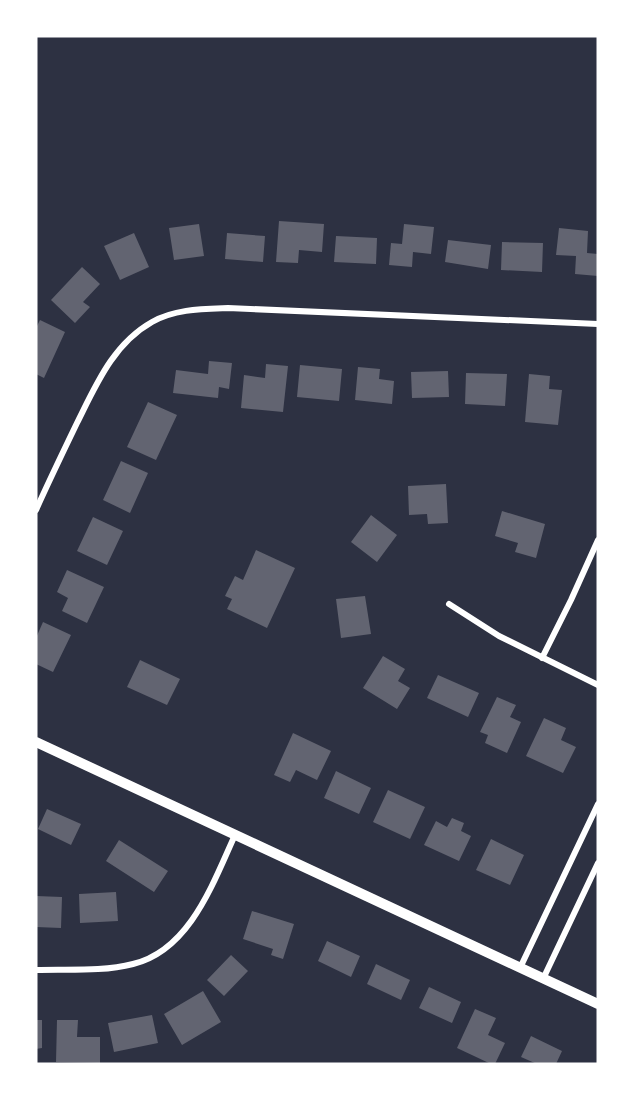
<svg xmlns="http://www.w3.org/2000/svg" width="634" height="1100" font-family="Cabin,sans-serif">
	<rect width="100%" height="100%" fill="#2d3142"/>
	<!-- building -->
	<path fill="#626471" d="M279,221L324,224L322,252L299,250L298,263L276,262Z
		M199,224L204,256L174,260L169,228Z
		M404,224L434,227L431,254L413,252L412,267L389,265L391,243L402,244Z
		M559,228L588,231L587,253L598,254V276L575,274L576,256L556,255Z
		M134,233L149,267L120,280L104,246Z
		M227,233L265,236L263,262L225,259Z
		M336,236L377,238L376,264L334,262Z
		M448,240L491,245L488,269L445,262Z
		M502,242L543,243L542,272L501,270Z
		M82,267L100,284L83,302L90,307L75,323L51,300Z
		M40,320L65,332L44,378L36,374V328Z
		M209,361L232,363L229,389L219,387L218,398L173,393L176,370L208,374Z
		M266,364L288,366L283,412L241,408L244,375L265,378Z
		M300,365L342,369L339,401L297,397Z
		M358,367L380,369L379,379L394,381L392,404L355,400Z
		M448,371L449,397L412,398L411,372Z
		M466,373L507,374L505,406L465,404Z
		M529,374L550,376L549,389L562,390L558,425L525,422Z
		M148,402L177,415L156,460L127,447Z
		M121,461L148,473L130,513L103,500Z
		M446,484L448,523L428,524L427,514L409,515L408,486Z
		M502,511L545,524L536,558L515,552L518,543L495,536Z
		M371,515L397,535L377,562L351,542Z
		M93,517L123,531L107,565L77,551Z
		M256,550L295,568L267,628L227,609L232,599L225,596L235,576L243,580Z
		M67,570L104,587L87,623L62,611L68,598L57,592Z
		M365,596L371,634L341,638L336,599Z
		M43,622L71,635L53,672L36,664V638Z
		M383,656L405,669L398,681L410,688L397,709L363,688Z
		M140,660L180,679L167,705L127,687Z
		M438,675L479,693L468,717L427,698Z
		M497,697L516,705L510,717L521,722L507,753L485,743L488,735L480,732Z
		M544,718L566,728L561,740L576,747L563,773L526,756Z
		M293,733L331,751L317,780L296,770L290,782L274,775Z
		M336,771L371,788L359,814L324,798Z
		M388,790L425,807L410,839L373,822Z
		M47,809L81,824L71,845L38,829Z
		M452,818L464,823L461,831L471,836L459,861L424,845L436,821L447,827Z
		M491,839L524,855L510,885L476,870Z
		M119,840L168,871L154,892L106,861Z
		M116,892L118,921L80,923L79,894Z
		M36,896L62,897L61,928L36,927Z
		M252,911L294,924L283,959L271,955L273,949L243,939Z
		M327,941L360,956L351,977L318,961Z
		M231,955L248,971L224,996L207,980Z
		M376,964L410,980L401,1000L367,984Z
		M429,987L461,1002L452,1023L419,1008Z
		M203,991L221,1022L182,1045L164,1014Z
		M475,1009L496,1018L488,1035L505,1043L495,1064H491L457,1048Z
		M152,1015L158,1043L114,1052L108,1023Z
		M36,1020H42V1048L36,1049Z
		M57,1020H78L77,1037H100V1063L56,1062Z
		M531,1036L562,1051L556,1064H537L521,1057Z"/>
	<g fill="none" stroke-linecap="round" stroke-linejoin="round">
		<!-- minor -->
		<path stroke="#fff" stroke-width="6" d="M36,510C49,481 63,452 77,423C96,385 113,344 152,322C175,309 202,309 228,308L598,324
			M449,604L499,636L598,685
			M542,658L571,600L598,540
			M520,968L598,804
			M36,970C68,969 102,972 133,964C190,950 213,883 235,835
			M543,979L598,863"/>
		<!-- tertiary -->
		<path stroke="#fff" stroke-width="10" d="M36,742L598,1004"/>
	</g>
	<!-- border -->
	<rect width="634" height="1100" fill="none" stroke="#ffffff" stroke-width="75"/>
</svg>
